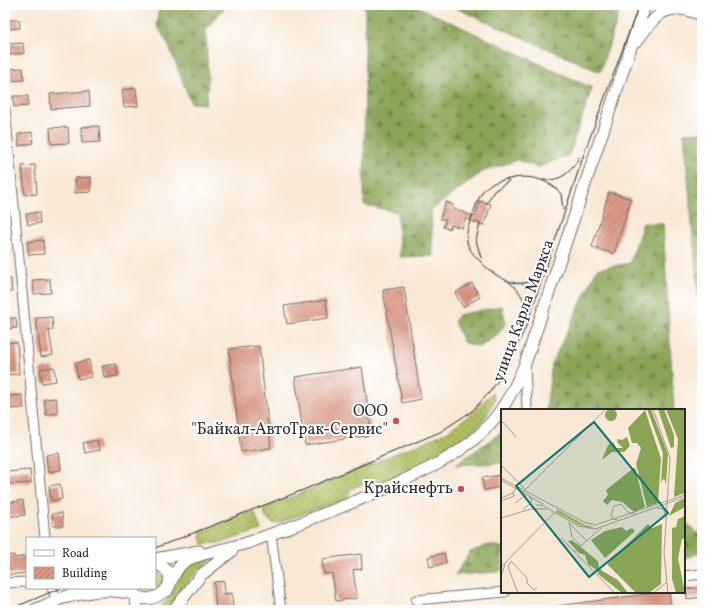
<svg xmlns="http://www.w3.org/2000/svg" width="707" height="615" font-family="Vollkorn,serif">
	<defs>
		<pattern id="grass-dots" width="8" height="8" patternUnits="userSpaceOnUse"><rect width="8" height="8" fill="#adbd5f"/><path d="M2 2h.1M6 6h.1" fill="none" stroke="#8d9a4f" stroke-width="1.8" stroke-linecap="round"/></pattern>
		<pattern id="forest-firs" width="22" height="20" patternUnits="userSpaceOnUse"><rect width="22" height="20" fill="#8aa456"/><path d="M5 1l3.5 6h-7zM16 11l3.5 6h-7z" fill="#718647"/></pattern>
		<pattern id="building-hatch" width="6" height="6" patternUnits="userSpaceOnUse"><rect width="6" height="6" fill="#da9482"/><path d="M-1 1l2-2M0 6l6-6M5 7l2-2" fill="none" stroke="#b1796b"/></pattern>
	</defs>
	<rect width="100%" height="100%" fill="#fff"/>
	<filter id="ink" filterUnits="userSpaceOnUse"><feTurbulence type="fractalNoise" baseFrequency=".025" numOctaves="2"/><feDisplacementMap in="SourceGraphic" scale="8" xChannelSelector="R" yChannelSelector="G"/><feConvolveMatrix kernelMatrix="1 2 1 2 8 2 1 2 1" color-interpolation-filters="sRGB"/></filter>
	<filter id="wash" filterUnits="userSpaceOnUse"><feTurbulence type="fractalNoise" baseFrequency=".012" numOctaves="4" result="noise"/><feDisplacementMap in="SourceGraphic" scale="16" xChannelSelector="R" yChannelSelector="G"/><feGaussianBlur stdDeviation="0.9" result="paint"/><feColorMatrix in="noise" values="0 0 0 0 0 0 0 0 0 0 0 0 0 0 0 0 0 1.4 0 .05"/><feComposite in="paint" operator="in"/></filter>
	<g filter="url(#wash)">
		<rect width="100%" height="100%" fill="#f8e8d5"/>
		<!-- grass -->
		<path fill="url(#grass-dots)" stroke="#6c7445" d="M492,393L495,399C489,411 483,423 473,432C449,456 406,472 375,484L369,481L351,489L347,498L275,524L266,518L263,509L445,433L471,414Z
			M254,511L261,530L220,543L203,544L200,532Z
			M203,558H213L198,570L167,610H158L172,594L180,570Z
			M155,568L164,577L165,584L147,597L136,588H155Z"/>
		<!-- forest -->
		<path fill="url(#forest-firs)" stroke="#5a6840" d="M159,5H227L206,29L208,78L206,104L191,103L169,46L157,25Z
			M365,5H414L592,88L569,155L538,167L517,160L482,172L431,210L433,256L400,257L397,212L364,205Z
			M449,5H622L600,72Z
			M702,132V337L684,133Z
			M643,223L663,224L674,410H546L552,363L597,269L630,263Z
			M502,306L506,323L498,334L480,347L464,343L454,322L458,315Z
			M502,432V463L455,465Z
			M684,521L699,534L702,533V552L684,558Z
			M489,545L502,547V570L497,572L455,575L470,552Z"/>
		<g id="blocks">
			<!-- building -->
			<path fill="url(#building-hatch)" d="M6,20H19L20,28L7,29Z
				M23,43L24,53L9,55L8,44Z
				M23,68L24,80L10,81V69Z
				M136,88L138,106L124,107L122,90Z
				M89,91L90,106L51,109L50,94Z
				M13,96H28V106L14,107Z
				M99,126L100,142L82,143L81,127Z
				M68,127L69,143L51,144L50,128Z
				M32,132L33,143L19,146L18,134Z
				M35,165L37,194L25,195L22,166Z
				M91,177V192L75,193V178Z
				M609,192L631,199L614,254L592,247Z
				M480,201L491,204L484,225L465,219L462,228L451,225L449,229L443,227L446,220L440,219L446,202L453,205L452,208L475,217Z
				M39,212L40,223L28,225L26,214Z
				M43,240L44,254L29,255L27,242Z
				M11,279L12,292H5V280Z
				M50,279L51,293L34,294L33,280Z
				M472,283L480,297L463,307L455,293Z
				M404,287L421,399L402,403L383,290Z
				M326,300L328,318L287,324L284,306Z
				M52,317L53,330H49L53,355L41,357L36,318Z
				M16,318L17,328L5,329V319Z
				M17,342L19,374L5,375V343Z
				M259,346L271,448L241,452L229,349Z
				M89,360L92,377L78,379L75,363Z
				M116,364L118,376L104,378L102,366Z
				M54,367L56,381L42,383L40,369Z
				M362,367L372,435L305,445L295,377Z
				M22,395L24,408L10,409L8,396Z
				M56,398L58,413L46,415L44,399Z
				M97,440L100,450L85,453L83,443Z
				M59,453L61,470L48,472L46,455Z
				M30,470L31,483L5,484V472Z
				M502,475V487L484,490L482,478Z
				M60,484L62,499L51,501L49,486Z
				M23,500L25,515L5,517V503Z
				M62,513L63,526H53L52,514Z
				M444,553L446,563L430,567L428,557Z
				M361,554L362,569L353,570L357,598L336,601L332,573L324,574L322,559Z
				M14,555V558L27,556V573L5,575V556Z
				M224,581L225,594L232,593L233,610H216L214,582Z
				M702,587V597L687,599L686,589Z
				M662,592H669L671,610H657V608L644,610H557V606Z"/>
		</g>
	</g>
	<g filter="url(#ink)">
		<use href="#blocks" fill-opacity="0" stroke="#736d66" stroke-width="1"/>
		<g fill="none" stroke-linecap="round" stroke-linejoin="round">
			<!-- minor casing -->
			<g stroke="#736d66" stroke-width="11">
				<path id="minor" d="M5,109L45,538
					M525,364L527,410
					M271,534L281,610
					M684,576L702,574
					M5,583L27,582
					M52,588L57,601
					M416,600L505,592"/>
			</g>
			<!-- tertiary casing -->
			<g stroke="#736d66" stroke-width="13">
				<path id="tertiary" d="M637,41C657,13 667,0 702,15
					M155,559L199,551
					M132,591C149,615 192,577 155,563
					M167,591C172,581 175,569 184,562C198,553 233,548 250,542C294,526 337,509 380,491C414,475 451,461 479,435C501,415 514,390 525,364L645,5
					M63,598C93,591 104,588 134,594L138,610
					M34,610L70,595
					M174,610L201,575L232,551"/>
			</g>
			<!-- primary casing -->
			<g stroke="#736d66" stroke-width="16">
				<path id="primary" d="M696,5L702,10"/>
			</g>
			<!-- minor -->
			<use href="#minor" stroke="#fff" stroke-width="9"/>
			<!-- tertiary -->
			<use href="#tertiary" stroke="#fff" stroke-width="11"/>
			<!-- primary -->
			<use href="#primary" stroke="#fff" stroke-width="14"/>
			<!-- tram -->
			<path stroke="#2b2b2b" stroke-width="1" d="M543,180C560,182 573,171 579,157
				M487,203L494,191L509,181
				M480,224L476,240L481,258
				M543,270C526,296 496,279 480,261C474,255 468,249 467,241C465,231 471,220 474,211C483,185 487,183 514,178C531,175 550,180 561,194L563,210
				M509,282C522,292 528,304 524,320
				M155,548L303,490L440,432L472,411L489,393L507,368L527,324L585,151L639,5
				M8,610L61,588"/>
		</g>
	</g>
	<!-- markers -->
	<g fill="#d1495b" stroke="#fff" stroke-width="1.5">
		<circle cx="396" cy="421" r="4"/>
		<circle cx="461" cy="489" r="4"/>
	</g>
	<g text-anchor="middle" dominant-baseline="central" stroke-width="4" stroke-linejoin="round" paint-order="stroke">
		<!-- street labels -->
		<g font-size="16" fill="#2b2b2b" stroke="#fff">
			<text transform="translate(524 311) rotate(-70)">улица Карла Маркса</text>
		</g>
		<!-- poi labels -->
		<g font-size="16" fill="#2b2b2b" stroke="#fff" text-anchor="end">
			<text x="388" y="412">ООО<tspan x="388" dy="18">"Байкал-АвтоТрак-Сервис"</tspan></text>
			<text x="453" y="489">Крайснефть</text>
		</g>
	</g>
	<!-- overview -->
	<g transform="translate(501 409)">
		<rect width="184" height="184" fill="#f8e8d5"/>
		<path d="M56,100L84,116L94,118L87,119L76,115L55,103Z" fill="#adbd5f"/>
		<path d="M104 6a6 6 0 1 1 12 0a6 6 0 1 1-12 0ZM146,0H150L167,45L165,76L163,69L160,74L162,44ZM157,0H163L173,26V38L170,39ZM165,0H184V84L173,88L177,30ZM144,1L160,50L157,94L146,98L135,55L140,39L136,34H131L127,19ZM126,28L129,37L123,43H111L101,51L107,36L112,33L115,39H122L116,33L117,30L121,31ZM134,58L144,98L133,103L121,93L111,91L106,96L102,92L107,86L105,81ZM184,89V98L168,107L174,94ZM184,107V129L181,130L177,149L184,184H175L171,170V119L175,118L177,110ZM147,115L151,119L161,115L160,175L148,184H135L106,155ZM121,118L125,122L131,119L134,122L104,149L90,131L104,122ZM71,131L97,152L98,159L103,163L117,171L127,184H121L97,165V162L87,155L84,146L78,144L67,132Z" fill="#8aa456"/>
		<path fill="none" stroke="#a69c91" stroke-width="1" d="M152,0L169,49L163,144L167,184M0,15L2,13L15,28M0,56L24,80M0,69L83,113L94,116L184,86M0,71L42,95M22,83L105,0M0,89L12,84L15,79M0,92L13,87L12,84M14,94L26,85M35,96H41L77,117L94,120L184,88M156,99L163,100L164,106M22,101L31,92L28,87M0,109L30,100H46M117,111L112,110L110,106L113,97L120,95L128,104H134M68,113L71,128L80,137M69,115L86,132M60,129L114,184M73,143L100,119M10,152L26,169V174L33,181L36,179M10,152L7,158L17,184M0,158L53,104M0,168L4,155M152,184L165,174"/>
		<path fill="#0f766e" fill-opacity="0.15" stroke="#0f766e" stroke-width="2" d="M93,13L167,104L88,168L15,77Z"/>
		<rect width="184" height="184" fill="none" stroke="#2b2b2b" stroke-width="2"/>
	</g>
	<!-- margin -->
	<rect width="707" height="615" fill="none" stroke="#fff" stroke-width="20"/>
	<!-- legend -->
	<rect x="26" y="537" width="130" height="52" fill="#ffffff" stroke="#aaaaaa"/>
	<rect x="34" y="550" width="20" height="6" fill="#ffffff" stroke="#aaaaaa"/>
	<text x="62" y="557" font-size="12" fill="#2b2b2b">Road</text>
	<rect x="34" y="567" width="20" height="12" fill="url(#building-hatch)" stroke="#aaaaaa"/>
	<text x="62" y="577" font-size="12" fill="#2b2b2b">Building</text>
</svg>
